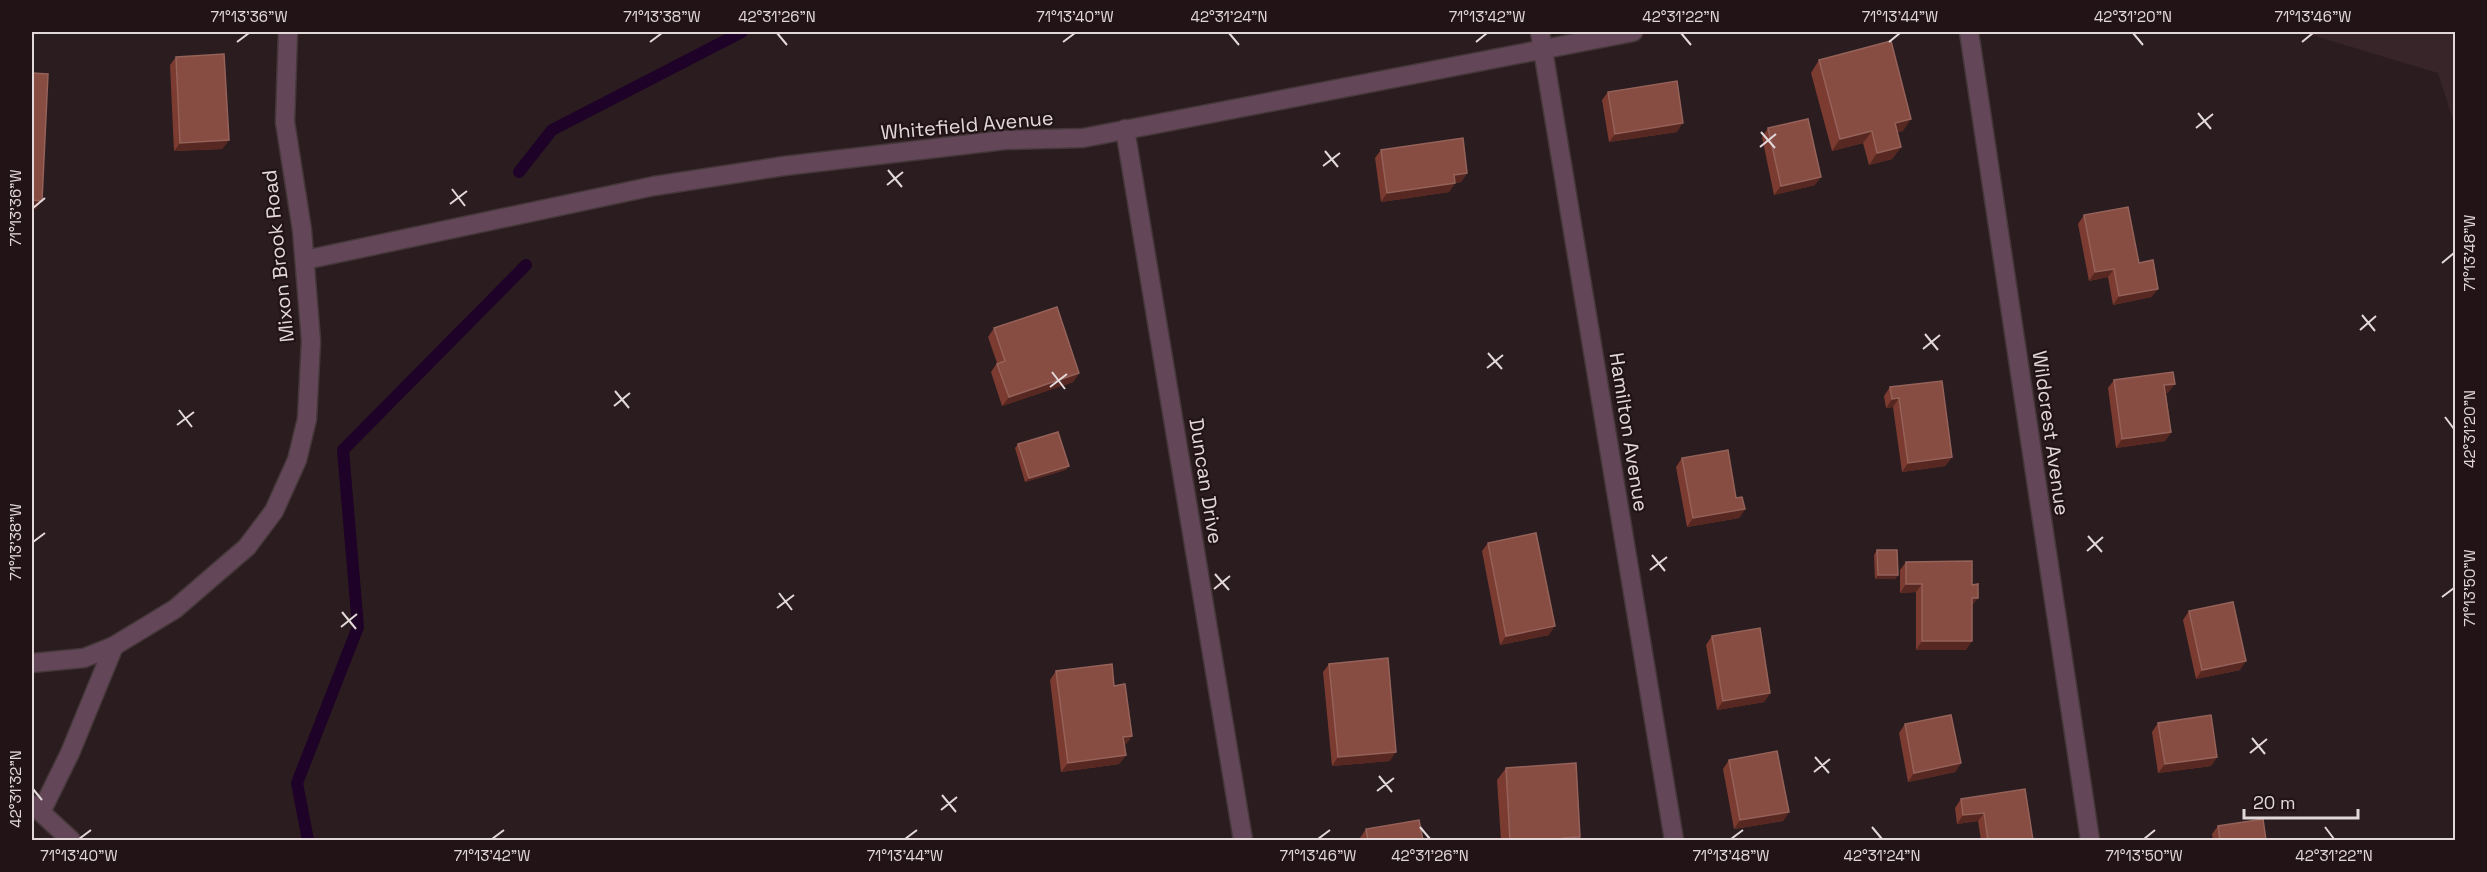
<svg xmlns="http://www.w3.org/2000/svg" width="2487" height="872" font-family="'Space Grotesk',sans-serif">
	<rect width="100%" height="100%" fill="#2b1d1f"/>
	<!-- built -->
	<path fill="#382529" d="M2302,32H2455V126L2438,73Z"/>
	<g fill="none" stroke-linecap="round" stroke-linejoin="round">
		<!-- stream -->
		<path stroke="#1e0227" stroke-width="12" d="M519,172L552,130L742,32
			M308,840L297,783L358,627L343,450L526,265"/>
		<!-- minor casing -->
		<g stroke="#453739" stroke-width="21">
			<path id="minor" d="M1540,32L1674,840
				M1969,32L2090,840
				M1125,129L1243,840
				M305,260L654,186L784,166L1005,140L1083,138L1633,32
				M32,663L84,658L114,646L175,609L247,547L274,511L297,460L307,419L311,341L302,230L285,122L288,32
				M33,805L71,840
				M41,812L70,753L114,646"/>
		</g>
		<!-- minor -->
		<use href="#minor" stroke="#634758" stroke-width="18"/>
	</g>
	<!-- wall -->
	<path fill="#7c3b30" d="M176,57L229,140L222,149L174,151L170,65Z
		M1819,60L1903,131L1897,132L1901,147L1892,159L1869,165L1863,143L1832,151L1811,73Z
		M1608,92L1677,132L1609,142L1602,100Z
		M1768,128L1815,185L1774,195L1762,137Z
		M1381,150L1467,173L1461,182L1455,183L1449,192L1381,202L1375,158Z
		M2084,215L2139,263L2158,289L2151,297L2113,305L2108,277L2089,281L2078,224Z
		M994,328L1079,373L1073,382L1002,406L991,372L997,363L988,337Z
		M2114,380L2168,393H2166L2171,432L2165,441L2116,448L2108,388Z
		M1890,387L1952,457L1945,466L1902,472L1893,407L1886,408L1884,396Z
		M1018,444L1069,466L1065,470L1025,482L1015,448Z
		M1682,458L1736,498L1745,509L1739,518L1687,527L1676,467Z
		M1488,543L1549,635L1500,645L1482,551Z
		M1877,550L1898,575L1895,579H1875L1874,555Z
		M1906,562L1972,606L1966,650H1916V592L1900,593V570Z
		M2189,611L2240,670L2196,679L2183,620Z
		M1712,636L1770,693L1764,702L1717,710L1706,645Z
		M1329,664L1390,761L1332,766L1323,672Z
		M1056,671L1114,686L1132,736L1126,744L1124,745L1126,755L1119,764L1061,772L1050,680Z
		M2158,723L2217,757L2211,766L2158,773L2152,732Z
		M1905,724L1961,763L1955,772L1908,782L1899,733Z
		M1729,760L1789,812L1783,821L1734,829L1723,769Z
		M1506,768L1578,840H1501L1497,780Z
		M1961,799L2033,840H1981L1978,821L1957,824L1955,808Z
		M2218,826L2266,840H2213L2212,834Z
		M1366,829L1423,840H1361L1360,838Z"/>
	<!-- shaded-wall -->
	<path fill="#572821" d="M1911,119L1903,131L1886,135L1895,123Z
		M1683,123L1677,132L1609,142L1615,134Z
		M1872,131L1863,143L1832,151L1840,139Z
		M229,140L222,149L174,151L180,143Z
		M1901,147L1892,159L1869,165L1877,153Z
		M1467,173L1461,182L1448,184L1454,175Z
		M1821,177L1815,185L1774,195L1781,186Z
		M1455,183L1449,192L1381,202L1387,193Z
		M32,200L42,201L36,209H32Z
		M2114,269L2108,277L2089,281L2095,272Z
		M2158,289L2151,297L2113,305L2119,296Z
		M1079,373L1073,382L1002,406L1009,397Z
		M2175,384L2168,393L2158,394L2164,385Z
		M1899,398L1893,407L1886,408L1892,399Z
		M2171,432L2165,441L2116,448L2122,439Z
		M1952,457L1945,466L1902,472L1908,463Z
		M1069,466L1065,470L1025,482L1029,478Z
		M1745,509L1739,518L1687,527L1693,518Z
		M1878,575H1898L1895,579H1875Z
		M1906,584H1922L1916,592L1900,593Z
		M1972,598H1978L1972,606Z
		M1555,626L1549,635L1500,645L1506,636Z
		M1922,641H1972L1966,650H1916Z
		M2246,661L2240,670L2196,679L2202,670Z
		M1770,693L1764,702L1717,710L1723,701Z
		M1132,736L1126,744L1116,745L1123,737Z
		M1396,752L1390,761L1332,766L1338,757Z
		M1126,755L1119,764L1061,772L1068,763Z
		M2217,757L2211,766L2158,773L2165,764Z
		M1961,763L1955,772L1908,782L1914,773Z
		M1789,812L1783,821L1734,829L1740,820Z
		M1984,813L1978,821L1957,824L1963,815Z
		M1580,837L1578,840H1562L1563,838Z"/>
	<!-- building -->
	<path fill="#874c42" stroke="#95625a" stroke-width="1.5" d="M1891,41L1911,119L1895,123L1901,147L1877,153L1872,131L1840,139L1819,60Z
		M224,54L229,140L180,143L176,57Z
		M32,73L48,74L42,201L32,200Z
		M1677,81L1683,123L1615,134L1608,92Z
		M1808,119L1821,177L1781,186L1768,128Z
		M1463,138L1467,173L1454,175L1455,183L1387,193L1381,150Z
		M2128,207L2139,263L2153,260L2158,289L2119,296L2114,269L2095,272L2084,215Z
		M1057,307L1079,373L1009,397L997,364L1005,361L994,328Z
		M2173,372L2175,384L2164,385L2171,432L2122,439L2114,380Z
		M1942,381L1952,457L1908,463L1899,398L1892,399L1890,387Z
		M1058,432L1069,466L1029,478L1018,444Z
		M1728,450L1736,498L1742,497L1745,509L1693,518L1682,458Z
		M1536,533L1555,626L1506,636L1488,543Z
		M1877,550H1897L1898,575H1878Z
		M1972,561V585L1978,584V598H1972V641H1922V584H1906V562Z
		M2233,602L2246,661L2202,670L2189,611Z
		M1760,628L1770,693L1723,701L1712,636Z
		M1388,658L1396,752L1338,757L1329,664Z
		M1112,664L1114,686L1125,684L1132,736L1123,737L1126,755L1068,763L1056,671Z
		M1951,715L1961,763L1914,773L1905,724Z
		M2211,715L2217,757L2165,764L2158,723Z
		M1777,751L1789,812L1740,820L1729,760Z
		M1576,763L1580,837L1563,838V840H1510L1506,768Z
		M2025,789L2033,840H1988L1984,813L1963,815L1961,799Z
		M2263,819L2266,840H2220L2218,826Z
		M1419,820L1423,840H1368L1366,829Z"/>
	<!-- ticks -->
	<path fill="none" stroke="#e2d8da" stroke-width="2" d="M777,33L787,45M1229,33L1239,45M1681,33L1691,45M2133,33L2143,45M237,42L249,33M650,42L662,33M1063,42L1075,33M1476,42L1487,33M1889,42L1900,33M2302,42L2313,33M2198,113L2211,129M2196,128L2213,114M1761,132L1775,148M1760,147L1776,134M1325,151L1338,167M1323,166L1340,153M888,170L902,187M887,185L903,172M452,189L465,206M450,204L467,191M33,208L45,198M2442,263L2454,253M2362,315L2375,331M2360,330L2376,316M1925,334L1938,350M1923,349L1940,335M1488,353L1502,369M1487,368L1503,355M1052,372L1065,389M1050,387L1067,374M615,391L629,408M614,406L630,393M179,410L192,427M2445,417L2454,429M177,425L194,412M2088,536L2102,552M33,542L45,533M2087,551L2103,537M1652,555L1665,571M1650,570L1667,557M1215,574L1229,590M1214,589L1230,576M779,593L792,610M2442,597L2454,588M777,608L794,595M342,612L356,629M341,627L357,614M2252,738L2265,754M2250,753L2267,739M1815,757L1829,773M1814,772L1830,759M1379,776L1392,792M33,789L42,800M1377,791L1394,778M942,795L956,812M941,810L957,797M1420,827L1430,839M1872,827L1882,839M2325,827L2334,839M79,839L91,830M492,839L504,830M905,839L917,830M1318,839L1330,830M1731,839L1743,830M2144,839L2155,830"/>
	<g text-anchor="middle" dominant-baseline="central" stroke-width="4.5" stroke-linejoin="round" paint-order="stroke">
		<!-- street labels -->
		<g font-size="20" fill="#e2d8da" stroke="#211316">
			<text transform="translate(967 125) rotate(-5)">Whitefield Avenue</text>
			<text transform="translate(278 256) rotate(-96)">Mixon Brook Road</text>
			<text transform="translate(1629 432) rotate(81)">Hamilton Avenue</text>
			<text transform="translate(2051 433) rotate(82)">Wildcrest Avenue</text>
			<text transform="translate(1206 481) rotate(81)">Duncan Drive</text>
		</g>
	</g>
	<!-- border -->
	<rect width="2487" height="872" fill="none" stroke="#211316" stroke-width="66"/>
	<!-- scale -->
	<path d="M2244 809v9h114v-9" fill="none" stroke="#e2d8da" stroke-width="3"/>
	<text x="2253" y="809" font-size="18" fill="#e2d8da" stroke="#211316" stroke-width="4.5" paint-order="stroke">20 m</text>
	<rect x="33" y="33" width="2421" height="806" fill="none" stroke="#e2d8da" stroke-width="2"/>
	<g font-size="15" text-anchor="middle" fill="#e2d8da">
		<text x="249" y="22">71°13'36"W</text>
		<text x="662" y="22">71°13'38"W</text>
		<text x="777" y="22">42°31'26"N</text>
		<text x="1075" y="22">71°13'40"W</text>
		<text x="1229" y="22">42°31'24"N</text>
		<text x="1487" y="22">71°13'42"W</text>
		<text x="1681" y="22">42°31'22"N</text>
		<text x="1900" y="22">71°13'44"W</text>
		<text x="2133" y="22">42°31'20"N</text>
		<text x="2313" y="22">71°13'46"W</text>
		<text transform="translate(16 208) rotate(-90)" y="5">71°13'36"W</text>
		<text transform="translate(2470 253) rotate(-90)" y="5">71°13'48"W</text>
		<text transform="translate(2470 429) rotate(-90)" y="5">42°31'20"N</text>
		<text transform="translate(16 542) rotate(-90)" y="5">71°13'38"W</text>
		<text transform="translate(2470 588) rotate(-90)" y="5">71°13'50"W</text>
		<text transform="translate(16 789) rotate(-90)" y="5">42°31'32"N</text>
		<text x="79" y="861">71°13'40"W</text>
		<text x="492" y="861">71°13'42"W</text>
		<text x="905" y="861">71°13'44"W</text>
		<text x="1318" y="861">71°13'46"W</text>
		<text x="1430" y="861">42°31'26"N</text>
		<text x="1731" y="861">71°13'48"W</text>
		<text x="1882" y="861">42°31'24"N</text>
		<text x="2144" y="861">71°13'50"W</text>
		<text x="2334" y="861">42°31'22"N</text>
	</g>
</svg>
